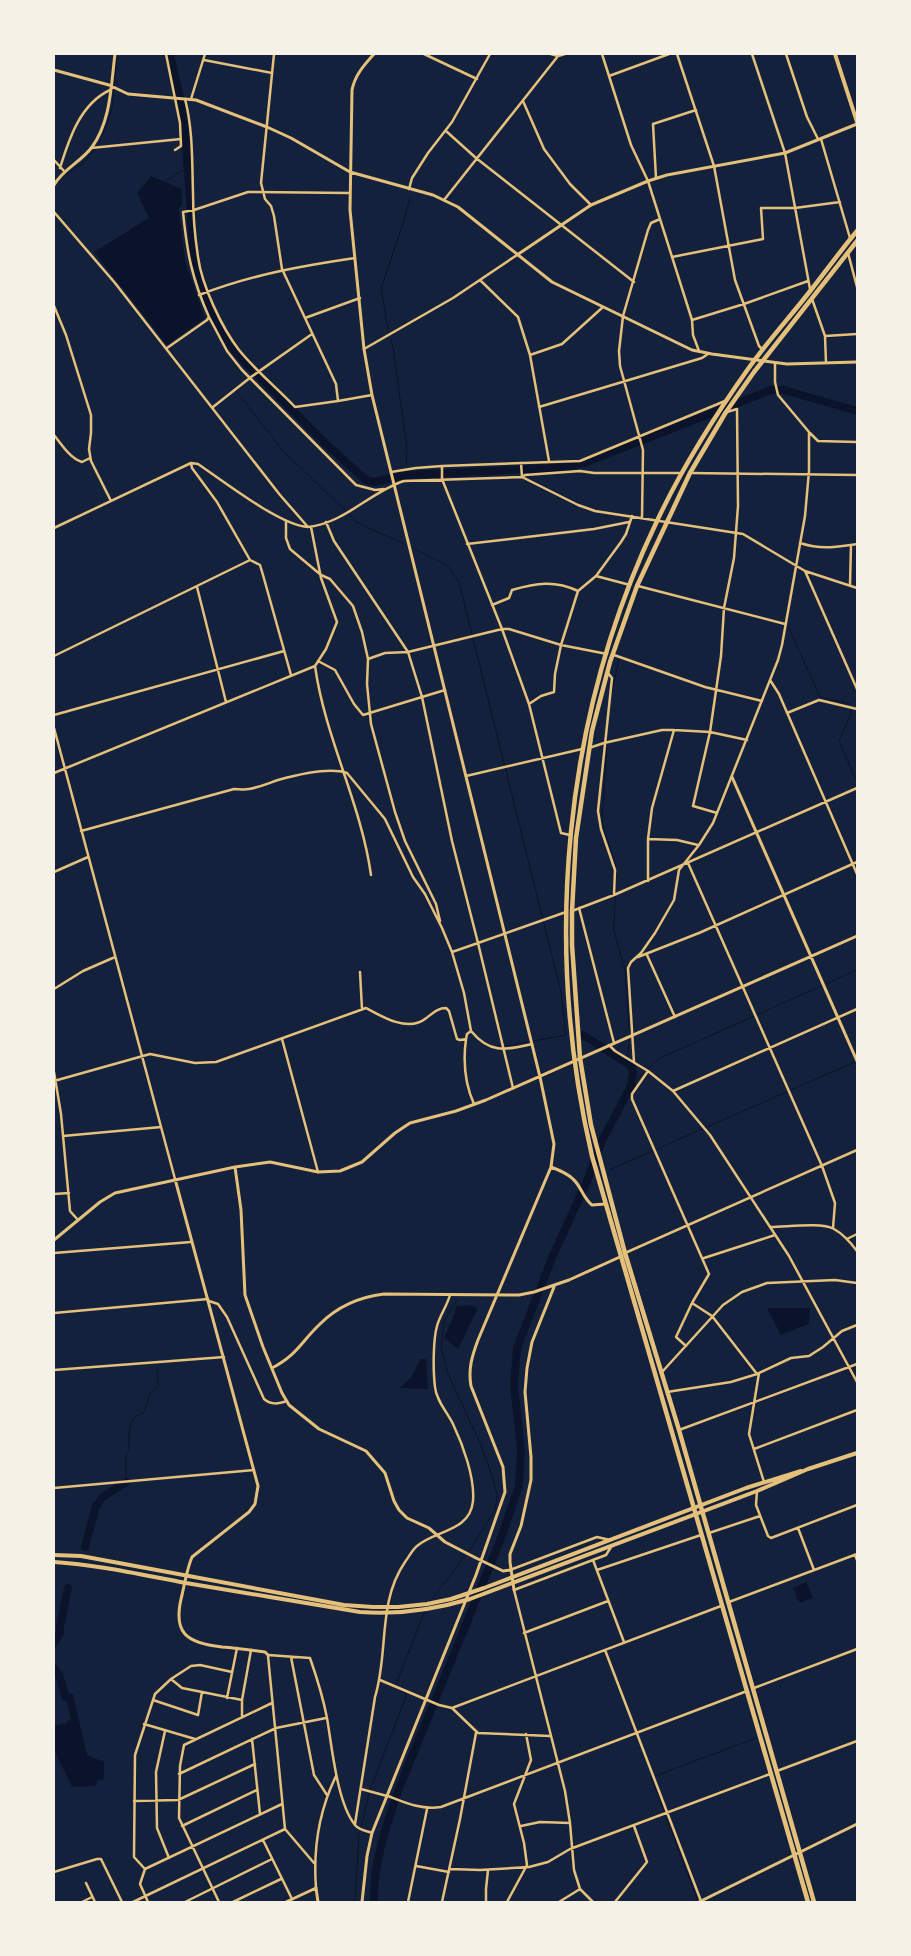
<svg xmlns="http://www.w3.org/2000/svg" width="911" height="1956" font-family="Inter,sans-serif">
	<rect width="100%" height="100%" fill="#14213d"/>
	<!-- water -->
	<path fill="#0b132b" d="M151,176L182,189V205L179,208L185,261L205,318L167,345L94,252L149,218L137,193Z
		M470,1305L477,1307V1310L458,1349L444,1338L454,1315L456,1306Z
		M767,1308H810L809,1324L781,1335Z
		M420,1359H426L428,1389L399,1388L411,1378Z
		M806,1582L813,1598L799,1603L793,1588Z
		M69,1694H73L74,1699L87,1755L104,1762V1778L102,1781L99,1779L96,1786L72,1787L54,1750V1726L67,1723V1721L71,1720L66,1698Z"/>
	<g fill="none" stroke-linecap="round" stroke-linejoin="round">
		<!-- stream -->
		<path stroke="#0b132b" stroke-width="1" d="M98,146L112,109L117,54
			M64,175L81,165L95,149
			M166,182L174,175L188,169
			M388,330L381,288L404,221L410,197
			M391,339L393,347L407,449L406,465
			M236,391L284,452L346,511
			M350,515L356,522L404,544
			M413,548L448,566L459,582L561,992L566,1035L506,1046
			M788,626L820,697L850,704
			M611,697L619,659
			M851,709V714L839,741L857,782
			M607,744L602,822L616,868
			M616,872L614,931L625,970L629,1030
			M627,1063L629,1044
			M631,1086L658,1059L857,970
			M609,1170L857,1061
			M589,1174H593
			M457,1300L444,1321L441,1347L448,1374L480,1443L493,1478L497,1496L495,1510L469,1551
			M126,1477V1456L129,1449V1434L131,1422L135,1417L144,1412L150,1393L158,1386L157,1367
			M429,1603L465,1556
			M743,1645L768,1734
			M655,1776L756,1738
			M651,1777L697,1899
			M361,1827L370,1790L407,1694L396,1688V1684L425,1611
			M355,1902L359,1832"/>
		<!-- river -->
		<path stroke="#0b132b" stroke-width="8" d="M170,54L184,116L194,258L211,311L230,345L245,362L324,442L366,480L374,482L406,475L569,467L584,463L771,390H784L857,411
			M85,1547L96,1506L103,1497L126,1482
			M54,1643L60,1633V1627L68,1588
			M54,1668L59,1675L66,1698
			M374,1902C373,1864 386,1827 398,1791L500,1541L519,1486L521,1449L514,1385L517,1348L552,1258L587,1181L602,1141L631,1086L633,1073L631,1066L583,1035"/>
		<!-- minor -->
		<path stroke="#e5c07b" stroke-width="2.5" d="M166,54L180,123L181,146L175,150
			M274,54L261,183L265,199L271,206L274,216L282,269L336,384L338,401L372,395
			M424,54L477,79
			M551,54L558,56
			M602,54L631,145L648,181L692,320L693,335L699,351
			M677,54L714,166L735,280L759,346L762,349
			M752,54L785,153L810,289
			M786,54L807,117L818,139
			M204,60L272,73
			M609,76L669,54
			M185,99C193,130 192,161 193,193C193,213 195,237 198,257C202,286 222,328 239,350C256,371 277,388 295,407L338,401
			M191,99L205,54
			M523,101L544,149L570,184L591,205
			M446,131L476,158L634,282
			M821,139L850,238
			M91,148L181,139
			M54,160L64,171
			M60,168C69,139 80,104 110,90
			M656,178L653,124L696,110
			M409,189L412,178L428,153L452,122L490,54
			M444,200L558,56L565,54
			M54,212L115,283L280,495L308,527C345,523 370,492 404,481L522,477L578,505L595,511L743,534L805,571L857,588
			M848,253L857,287
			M672,257L763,239L761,208H795L840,202
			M480,280L518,317L530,355L549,461
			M199,295C251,275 300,266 355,258
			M812,299L825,336L826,363
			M54,306L66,335L91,415V433L89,449L91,461L111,501
			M209,317L227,351L242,370L356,485L375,490L384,489
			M305,318L360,298
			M692,320L744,304L808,281
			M825,336L857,334
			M167,348L207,320L209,317C192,279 187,253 183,212L194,210L248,192L350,193
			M364,349L453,298L517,255
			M530,355L562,344L603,307
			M213,407L251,377L312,334
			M539,407L702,358L708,354
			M810,433L818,441L857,442
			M54,435C62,445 70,458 82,462L90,458
			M521,463L522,477L525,475L580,471L594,473H680
			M442,466V479L502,629L529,704L561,833L570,835
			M391,472L416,468L442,466L580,461L725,401
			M690,473L857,475
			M642,518L643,450L620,366L619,351L623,316L648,230L651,223L660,219
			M286,521V538L290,549L321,575L330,579L353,606L362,632L368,659L367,684L371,724L395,812L405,841L436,904L440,921
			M326,522L334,541L408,652L502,629H509L561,645L607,654
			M54,528L191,463L198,464C223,481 281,526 308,527
			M800,543C822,550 835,547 857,544
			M467,544L594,529L629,522
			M250,560L260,565L263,575L291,675
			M805,571L857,689
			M596,576L630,585
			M850,585L851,545
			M638,586L785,624
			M197,587L226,702
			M492,605L509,598L512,590C536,583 555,580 578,591
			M614,655L705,687L762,701
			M54,656L250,560L217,502L192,468L191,463
			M368,659L385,653L408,652L422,697L452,841L478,943L566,912
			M318,661L335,670L354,704L363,715L445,690
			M315,666C325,738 361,803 371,875
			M608,673L612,678L598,811L601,829L615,870L614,895
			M770,680L779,694L857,874
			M529,704L541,696L554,692L555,674L561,645L578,591L596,576L621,542L626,534L632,516
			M787,713L819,700L857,709
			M54,715L284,651
			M54,728L175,1179
			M589,748L604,743L662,730H674L710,732L747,740
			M54,773L315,666L326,649L337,622L321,578L311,527
			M466,776L582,749
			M717,813L693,806L710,732L721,656L724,608L734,558L738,506L737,409L727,412
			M81,831L234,789C239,789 244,790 249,789C260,787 269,783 278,780C296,775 330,767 347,773L385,819L413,877L425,894L442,928L452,952
			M648,839L677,840L698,845
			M688,863L822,1166L835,1203L833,1228
			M54,872L88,857
			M648,881V839L652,808L674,730
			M579,908L614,1043
			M572,911L614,895L857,788
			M647,955L675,1017
			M638,957L699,933L857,862
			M360,972L362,1009
			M54,989L83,971L115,957
			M471,1031C490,1054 505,1050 532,1044
			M282,1039L318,1172
			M466,1039C463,1061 465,1084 474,1104
			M609,1045L615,1051L648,1071L673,1091L710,1135L789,1256L857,1382
			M634,1062L628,968L631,962L641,953L655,933L674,900L679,870L699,845L713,823L778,660L782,645L805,516L809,471V432L778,395L775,382V363
			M648,1071L632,1094V1099L709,1274L692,1303L676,1337L686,1346
			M54,1072L61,1114L70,1211L78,1220
			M54,1081L150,1054L195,1063L216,1062L366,1008C382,1017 408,1032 425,1019C432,1014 437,1008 446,1008L449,1011L457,1039L460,1040L466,1039L467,1034L471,1031L464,993L452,952L478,943L513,1088
			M673,1091L857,1009
			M63,1136L161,1127
			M54,1194L69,1193
			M771,1227C787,1227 821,1222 834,1229C843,1234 851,1243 857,1251
			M847,1239L857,1234
			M54,1253L191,1242
			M625,1253L857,1150
			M704,1258L775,1235
			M209,1301L218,1304L227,1317L264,1399C271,1405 278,1404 287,1401
			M692,1303L712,1316L757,1374
			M54,1313L208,1299
			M54,1370L224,1357
			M662,1372L723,1305L742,1292L767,1283L835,1280L857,1283
			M759,1373L749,1434L764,1482
			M667,1392L731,1382L757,1374L791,1358L809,1356L823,1347L842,1331L857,1325
			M679,1430L857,1364
			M754,1449L857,1410
			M54,1488L254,1470
			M757,1491L756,1505L768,1536L771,1538L857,1505
			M798,1528L814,1570
			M709,1533L760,1516
			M855,1555L857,1560
			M593,1560L624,1642
			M510,1570L597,1537L610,1540
			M597,1570L701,1535
			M729,1602L857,1554
			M524,1633L608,1601
			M605,1650L701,1901
			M268,1655L310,1658C317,1678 323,1697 327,1718C332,1747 337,1803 355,1825C359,1830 367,1831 372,1833
			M268,1656L285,1829L314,1863
			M291,1657L314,1775L327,1795
			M171,1679L182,1688L242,1700
			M380,1680L439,1705L452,1708L721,1606
			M754,1688L857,1649
			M227,1698L237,1648
			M153,1700L198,1715L202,1692
			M452,1708L478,1733L550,1736
			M242,1717V1700L251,1650
			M144,1724L195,1739
			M165,1731L156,1772L157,1828L169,1858
			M252,1739L260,1814
			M777,1771L857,1741
			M179,1774L276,1728L326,1718
			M361,1789L387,1796
			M388,1796C406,1803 421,1810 441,1807L747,1691
			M134,1801L178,1800L255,1764
			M355,1824L375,1697C389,1652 377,1603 405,1562C409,1557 412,1550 417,1546C435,1530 470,1532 473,1501C475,1478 463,1445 453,1424C447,1412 436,1400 435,1387C433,1371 433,1340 437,1326C440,1315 447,1306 450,1295
			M182,1826L257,1790
			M521,1826L540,1822L570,1823
			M263,1840L292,1899
			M416,1866L449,1872
			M145,1869L134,1857L135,1755L155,1694L171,1679L191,1666L200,1665L232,1672
			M450,1869L480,1870L529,1867L548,1862L570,1849L770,1774
			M54,1872L97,1859H101L122,1902
			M86,1883L95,1902
			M316,1888C313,1849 319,1811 336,1776
			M82,1902L92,1897
			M133,1902L285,1829
			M148,1902L140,1884L145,1869L282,1804
			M185,1902L272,1859
			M219,1902L179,1818L180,1766L184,1745L272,1703
			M233,1902L281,1879
			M408,1902L427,1809
			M442,1902L460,1819L476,1733
			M486,1902V1889L488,1870
			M507,1902L527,1865L524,1843L514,1804L531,1760L526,1734
			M559,1902L580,1889
			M593,1902L580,1889L574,1870L570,1823L565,1791L514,1590L606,1555L611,1547
			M615,1902L647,1862L634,1826"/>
		<!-- tertiary -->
		<path stroke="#e5c07b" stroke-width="3" d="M54,70L109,85L128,94L196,100L267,127L291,138L350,172L433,195L458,207L552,282L692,350L712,354L787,364L857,362
			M54,185C63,169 81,162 92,147C111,121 111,85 115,54
			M517,255L591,205L648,181L667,175L785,153L857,124
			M732,777L857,1061
			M235,1167L270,1162L318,1172L340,1171L362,1162L395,1133L410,1123L456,1111L486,1100L857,936
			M551,1167C559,1170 567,1173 573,1179C581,1186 583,1198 592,1205L605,1204
			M175,1179L258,1486L255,1504L249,1512L192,1557C187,1569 185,1582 182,1595C172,1633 186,1643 222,1647C236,1648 251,1650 265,1652L267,1654
			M54,1240L100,1202L115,1193L235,1167L241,1210L245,1295L263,1347L282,1393L289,1405L319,1429L366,1451L385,1473L394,1501L399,1510L407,1518L429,1528L445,1542L476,1558L503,1571L510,1570
			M272,1368C298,1354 300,1343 320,1324C338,1306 359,1297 384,1294L519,1295L534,1292L569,1280L622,1256
			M514,1590L510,1562V1554L521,1526L531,1480V1457L525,1392L527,1368L532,1342L554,1287
			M286,1902L316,1888L318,1902
			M362,1902L367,1856L372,1833L476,1575L505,1492L503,1467L471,1386C468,1369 472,1356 478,1340L551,1167L554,1144L540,1077L372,395L364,349L350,210L352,90C355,75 364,65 374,54
			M699,1902L857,1824"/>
		<!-- secondary -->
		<path stroke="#e5c07b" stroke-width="4" d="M835,54L857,122
			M54,1555L81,1556L119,1563L344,1605L373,1607H398L427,1604L451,1599L484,1588L746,1488L801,1471
			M54,1562C99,1565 142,1575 186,1583C244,1593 302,1602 360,1612C398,1615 433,1610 470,1599L757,1491L808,1469L857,1453"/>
		<!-- trunk -->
		<path stroke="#e5c07b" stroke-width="4.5" d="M808,1902L592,1156C543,945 563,717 657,521C682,468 714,417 748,369C767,342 790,317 811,290C826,271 841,250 857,231
			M814,1902L679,1430L625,1253L591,1125L580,1058L572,945V911L576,838L592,731L610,662L637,586L690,473L726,412L754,372L857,241"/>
	</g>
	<!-- border -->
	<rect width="911" height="1956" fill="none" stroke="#f6f1e7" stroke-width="110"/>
</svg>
